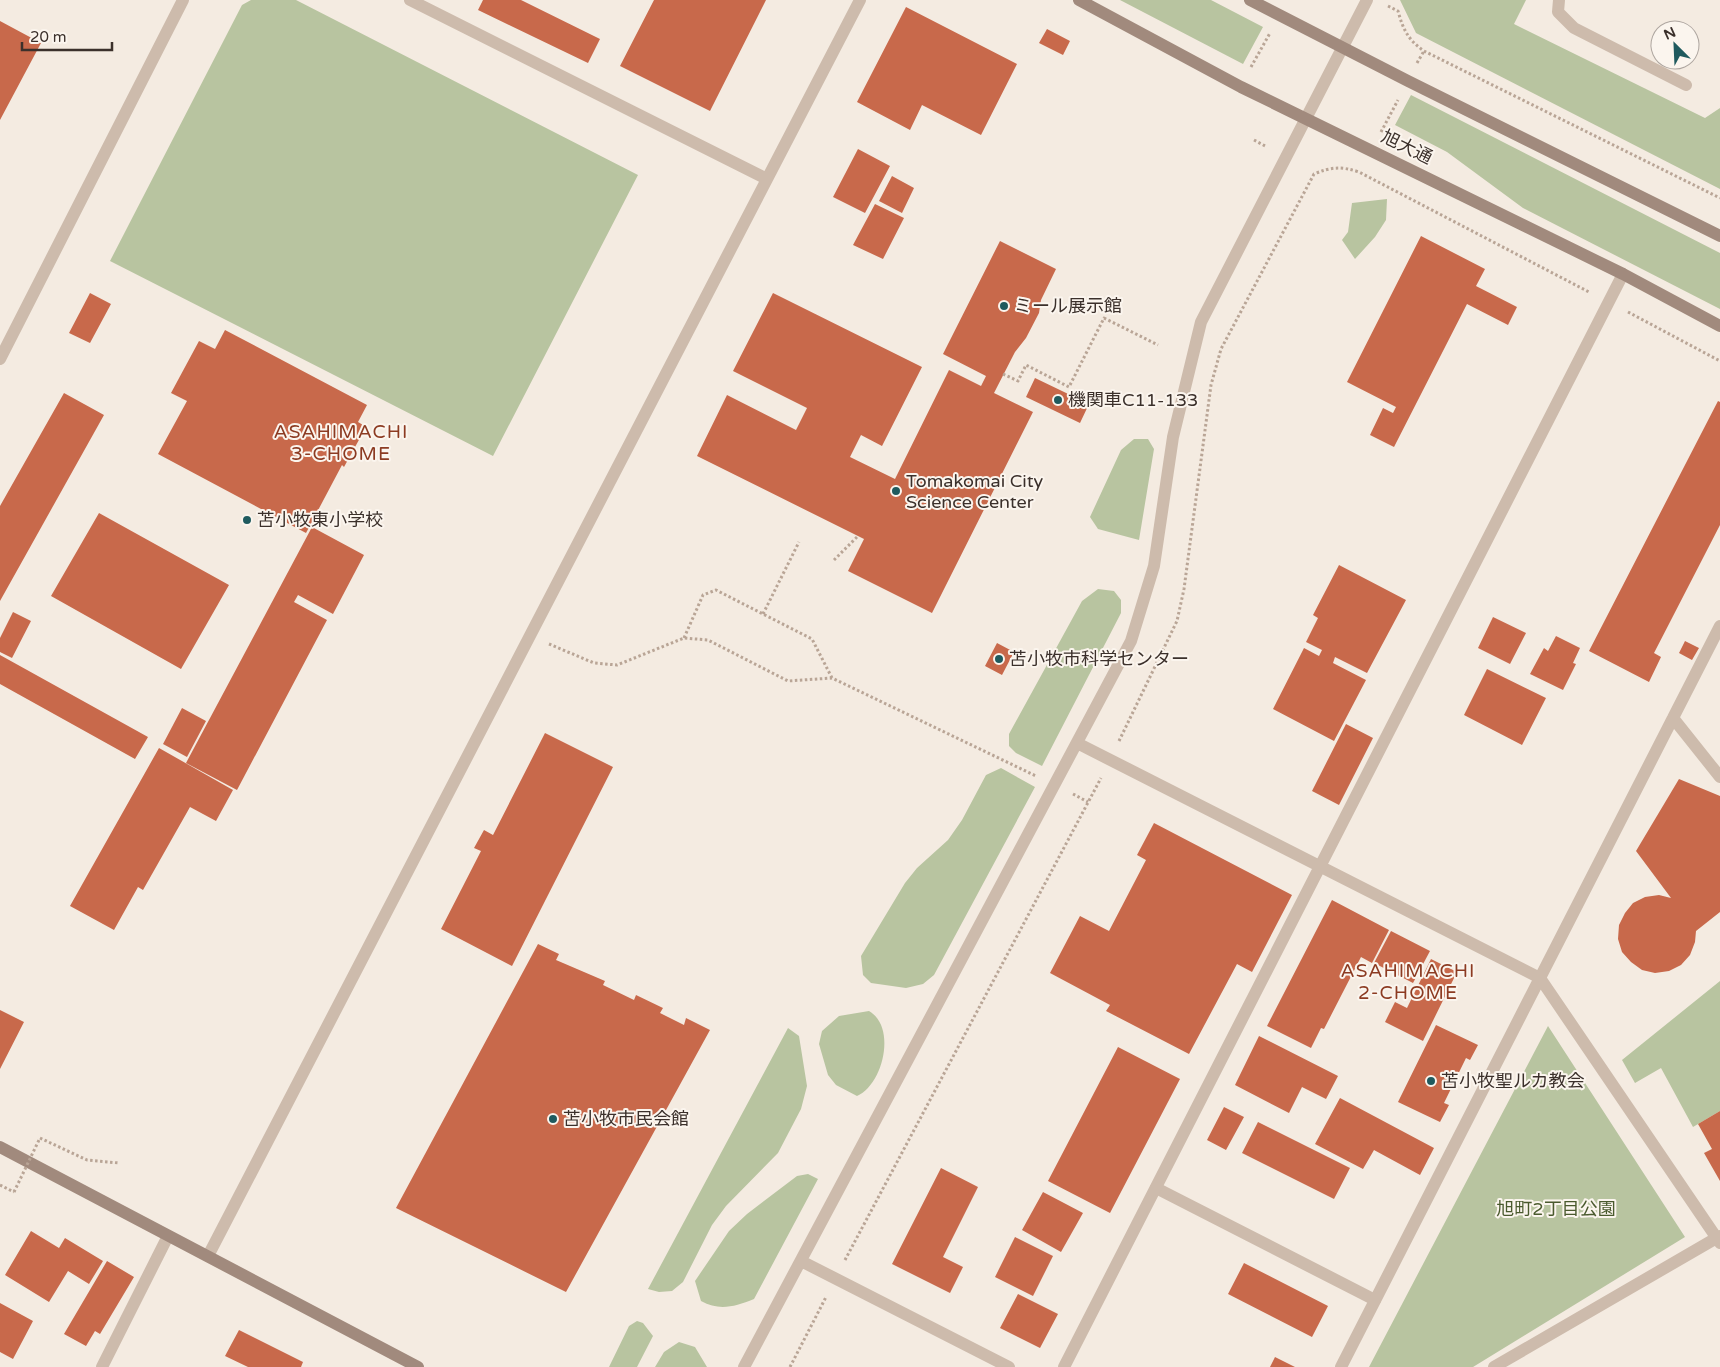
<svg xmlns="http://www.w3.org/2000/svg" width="1720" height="1367" font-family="'Varela Round','Noto Sans JP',sans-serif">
	<rect width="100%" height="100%" fill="#f4ebe1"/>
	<!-- green -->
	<path fill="#b8c4a0" d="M251,0H296L638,175L493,456L110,261L242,5Z
		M1120,0H1211L1263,27L1243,64Z
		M1400,0H1526L1514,24L1705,118L1720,108V189L1416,33Z
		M1411,95L1720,253V309L1523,208L1447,152L1395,125Z
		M1387,199L1386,220L1375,237L1355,259L1342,240L1348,232L1352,203Z
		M1134,439H1148L1154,449L1139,540L1098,529L1090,517L1121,450Z
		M1098,589L1114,591L1121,600V613L1042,766L1016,753L1009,746V734L1082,601Z
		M1001,768L1035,787L934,975L923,984L906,988L871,983L863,975L861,956L905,883L917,868L948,840L962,820L986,775Z
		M1720,981V1111L1693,1127L1661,1068L1635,1083L1622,1060Z
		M869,1011C897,1027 883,1085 857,1096L836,1085L828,1075L819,1044L822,1031L839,1016Z
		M1548,1026L1685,1237L1473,1367H1369Z
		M788,1028L799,1036L807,1086L801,1109L778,1153L726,1206L712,1225L683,1282L672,1291L659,1292L648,1289Z
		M808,1174L818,1179L754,1299C734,1307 719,1311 701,1301L695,1281L729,1231L747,1214L797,1176Z
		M637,1321L643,1323L653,1336L637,1367H609L629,1326Z
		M679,1342L695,1347L707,1367H655L664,1352Z"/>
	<!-- building -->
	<path fill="#c8694b" d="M483,0H521L600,39L588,63L478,10Z
		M654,0H766L710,111L620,66Z
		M906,7L1017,64L981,135L922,105L910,130L857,102Z
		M0,21L41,43L0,120Z
		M1047,29L1070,41L1063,55L1039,43Z
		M858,149L890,166L865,213L833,197Z
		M892,176L914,188L902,213L879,201Z
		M875,204L904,218L883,259L853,245Z
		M1421,236L1485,269L1476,286L1517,307L1508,325L1467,304L1394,447L1370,435L1383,408L1393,413L1396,407L1347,382Z
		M1000,241L1056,269L1041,300L1039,313L1026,338L1015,352L994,393L1033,412L932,613L848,571L864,539L697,456L727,395L796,430L807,408L733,371L773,293L922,367L882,446L861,435L850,457L895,479L949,370L981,386L986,376L943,354Z
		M90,293L111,304L90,343L69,333Z
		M225,330L367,405L358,422L363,425L357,436L360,438L344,467L342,465L306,533L158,454L187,401L171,393L199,341L215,349Z
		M1035,378L1089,404L1080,423L1026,397Z
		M64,393L104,415L0,601V506Z
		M1718,401L1720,402V525L1654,653L1661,657L1649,682L1589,651Z
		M99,513L229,585L181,669L51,596Z
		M312,527L364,555L333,614L298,595L294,602L327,620L237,790L186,763Z
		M1339,565L1406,600L1367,673L1335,657L1333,663L1366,680L1334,741L1273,709L1304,648L1319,656L1322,650L1306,642L1318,618L1313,615Z
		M13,612L31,621L12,658L0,652V638Z
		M1493,617L1526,633L1510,664L1478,648Z
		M1556,636L1580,648L1573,663L1576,664L1563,690L1530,674L1544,648L1548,651Z
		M1685,641L1699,648L1692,660L1679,653Z
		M997,643L1014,652L1002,675L985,666Z
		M0,655L148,737L135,759L0,684Z
		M1487,669L1546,698L1522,745L1464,715Z
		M182,708L206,721L187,757L163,744Z
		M1346,724L1373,738L1339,805L1312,791Z
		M545,733L613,767L512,966L441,929L481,851L474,848L484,830L493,835Z
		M159,748L233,790L216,821L190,807L143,890L138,887L114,930L70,906Z
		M1679,779L1720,796V912L1696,931L1695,942L1690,955L1681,965L1669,971L1655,973L1642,970L1631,962L1622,952L1618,939L1619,925L1625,913L1633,903L1645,897L1659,895L1671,898L1636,851Z
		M1154,823L1292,895L1252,972L1237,964L1189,1054L1106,1011L1110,1005L1050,973L1080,916L1109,931L1146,860L1137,855Z
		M1332,900L1389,930L1372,963L1361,957L1324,1029L1321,1028L1311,1048L1267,1026Z
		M1391,931L1430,951L1413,983L1374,963Z
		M538,944L559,954L556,960L605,981L603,985L634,1000L636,995L663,1008L660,1013L684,1025L686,1018L710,1030L566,1292L396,1208Z
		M1431,959L1457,972L1423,1041L1385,1022L1395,1002L1407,1008Z
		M0,1010L24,1022L0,1069Z
		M1436,1025L1478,1045L1470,1060L1466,1058L1444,1103L1449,1105L1440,1122L1398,1102Z
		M1259,1036L1338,1076L1326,1099L1302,1087L1289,1113L1235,1085Z
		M1118,1047L1180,1079L1110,1213L1048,1181Z
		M1340,1098L1434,1148L1420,1175L1374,1150L1363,1169L1315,1144Z
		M1224,1107L1244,1117L1226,1150L1207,1140Z
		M1720,1111V1181L1704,1153L1712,1149L1698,1124Z
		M1258,1122L1350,1168L1334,1199L1242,1153Z
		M941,1168L978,1187L943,1257L963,1267L950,1293L892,1264Z
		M1043,1192L1083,1213L1061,1252L1022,1230Z
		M31,1231L59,1248L65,1238L103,1261L89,1284L68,1271L49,1302L5,1275Z
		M1015,1237L1053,1256L1033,1296L995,1277Z
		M107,1261L134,1277L100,1334L95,1331L86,1346L64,1334Z
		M1244,1263L1328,1306L1312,1337L1228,1294Z
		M1018,1294L1058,1314L1040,1348L1000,1328Z
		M0,1303L33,1321L13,1359L0,1352Z
		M239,1330L303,1362L301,1367H248L225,1356Z
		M1275,1357L1295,1367H1270Z"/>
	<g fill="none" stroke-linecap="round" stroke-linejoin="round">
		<!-- path -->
		<path stroke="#b9a596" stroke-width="3" stroke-dasharray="2.5 2.5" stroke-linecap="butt" d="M1388,6L1398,11C1403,29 1408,40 1424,51L1720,198
			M1417,63L1424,51
			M1251,67L1270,33
			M1381,132L1398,100
			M1254,140L1267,147
			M1628,312L1720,361
			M1003,374L1018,381L1026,365L1069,387L1104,318L1158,345
			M834,560L858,536
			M763,614L799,542
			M684,638L703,595L716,590L812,639L832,678
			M549,644L594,663L617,665L684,638L708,640L788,681L832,678L1036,776
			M1119,741L1177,621L1184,589L1211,385L1221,349L1314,174C1331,167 1341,166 1359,172L1589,292
			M1073,794L1088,802
			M40,1138L87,1160L119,1163
			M0,1185L14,1192
			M845,1260L1101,778
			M790,1367L826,1297"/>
		<!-- lane -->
		<path stroke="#cdbbac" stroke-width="12" d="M1559,0L1558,12L1574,28L1686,85
			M1156,1188L1375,1300"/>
		<!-- street -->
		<path stroke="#cdbbac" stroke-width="12" d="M410,0L767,179
			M0,359L183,0
			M1673,718L1720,777
			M1077,743L1540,978L1720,1243
			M208,1256L860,0
			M801,1261L1009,1367
			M102,1367L168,1236
			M744,1367L1131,641L1154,566L1173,437L1201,322L1367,0
			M1064,1367L1623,274
			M1341,1367L1720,626
			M1494,1367L1720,1236"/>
		<!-- secondary -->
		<path stroke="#a18a7d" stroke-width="12" d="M1079,0L1241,87L1623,274L1720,326
			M1250,0L1408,81L1720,236
			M0,1147L418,1367"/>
		<!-- path-bridge -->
		<path stroke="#b9a596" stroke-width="3" stroke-dasharray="2.5 2.5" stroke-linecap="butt" d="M14,1192L40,1138"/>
	</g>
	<!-- markers -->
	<g fill="#1f5a5e" stroke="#fbf5ee" stroke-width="2">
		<circle cx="1004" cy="306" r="5"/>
		<circle cx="1058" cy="400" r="5"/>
		<circle cx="896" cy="491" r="5"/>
		<circle cx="247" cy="520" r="5"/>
		<circle cx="999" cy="659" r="5"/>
		<circle cx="1431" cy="1081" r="5"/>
		<circle cx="553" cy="1119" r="5"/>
	</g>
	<g text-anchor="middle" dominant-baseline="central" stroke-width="4" stroke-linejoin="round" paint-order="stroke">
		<!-- street labels -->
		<g font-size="18" fill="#3b302b" stroke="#fbf5ee">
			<text transform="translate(1407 147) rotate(26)">旭大通</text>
		</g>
		<!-- poi labels -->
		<g font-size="18" fill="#3b302b" stroke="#fbf5ee" text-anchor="start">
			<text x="1014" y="306">ミール展示館</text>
			<text x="1068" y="400">機関車C11-133</text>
			<text x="906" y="481">Tomakomai City<tspan x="906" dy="21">Science Center</tspan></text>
			<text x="257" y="520">苫小牧東小学校</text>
			<text x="1009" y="659">苫小牧市科学センター</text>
			<text x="1441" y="1081">苫小牧聖ルカ教会</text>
			<text x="563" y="1119">苫小牧市民会館</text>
		</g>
		<!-- park labels -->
		<g font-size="18" fill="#4a5a2e" stroke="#fbf5ee">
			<text x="1556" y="1209">旭町2丁目公園</text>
		</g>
		<!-- neighbourhood labels -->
		<g font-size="19" letter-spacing="1" fill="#8c3b22" stroke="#fbf5ee">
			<text x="341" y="432">ASAHIMACHI<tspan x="341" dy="22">3-CHOME</tspan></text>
			<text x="1408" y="971">ASAHIMACHI<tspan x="1408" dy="22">2-CHOME</tspan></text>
		</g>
	</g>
	<!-- north arrow -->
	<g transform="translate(1675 45) rotate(336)"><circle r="24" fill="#fbf5ee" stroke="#aea6a0"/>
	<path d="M0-4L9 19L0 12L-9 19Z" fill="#1f5a5e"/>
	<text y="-8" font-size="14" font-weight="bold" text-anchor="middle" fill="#3b302b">N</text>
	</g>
	<!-- scale -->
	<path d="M22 42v8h90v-8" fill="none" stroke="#3b302b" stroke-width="2.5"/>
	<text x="30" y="42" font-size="15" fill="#3b302b" stroke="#fbf5ee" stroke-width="4" paint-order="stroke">20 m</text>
</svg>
